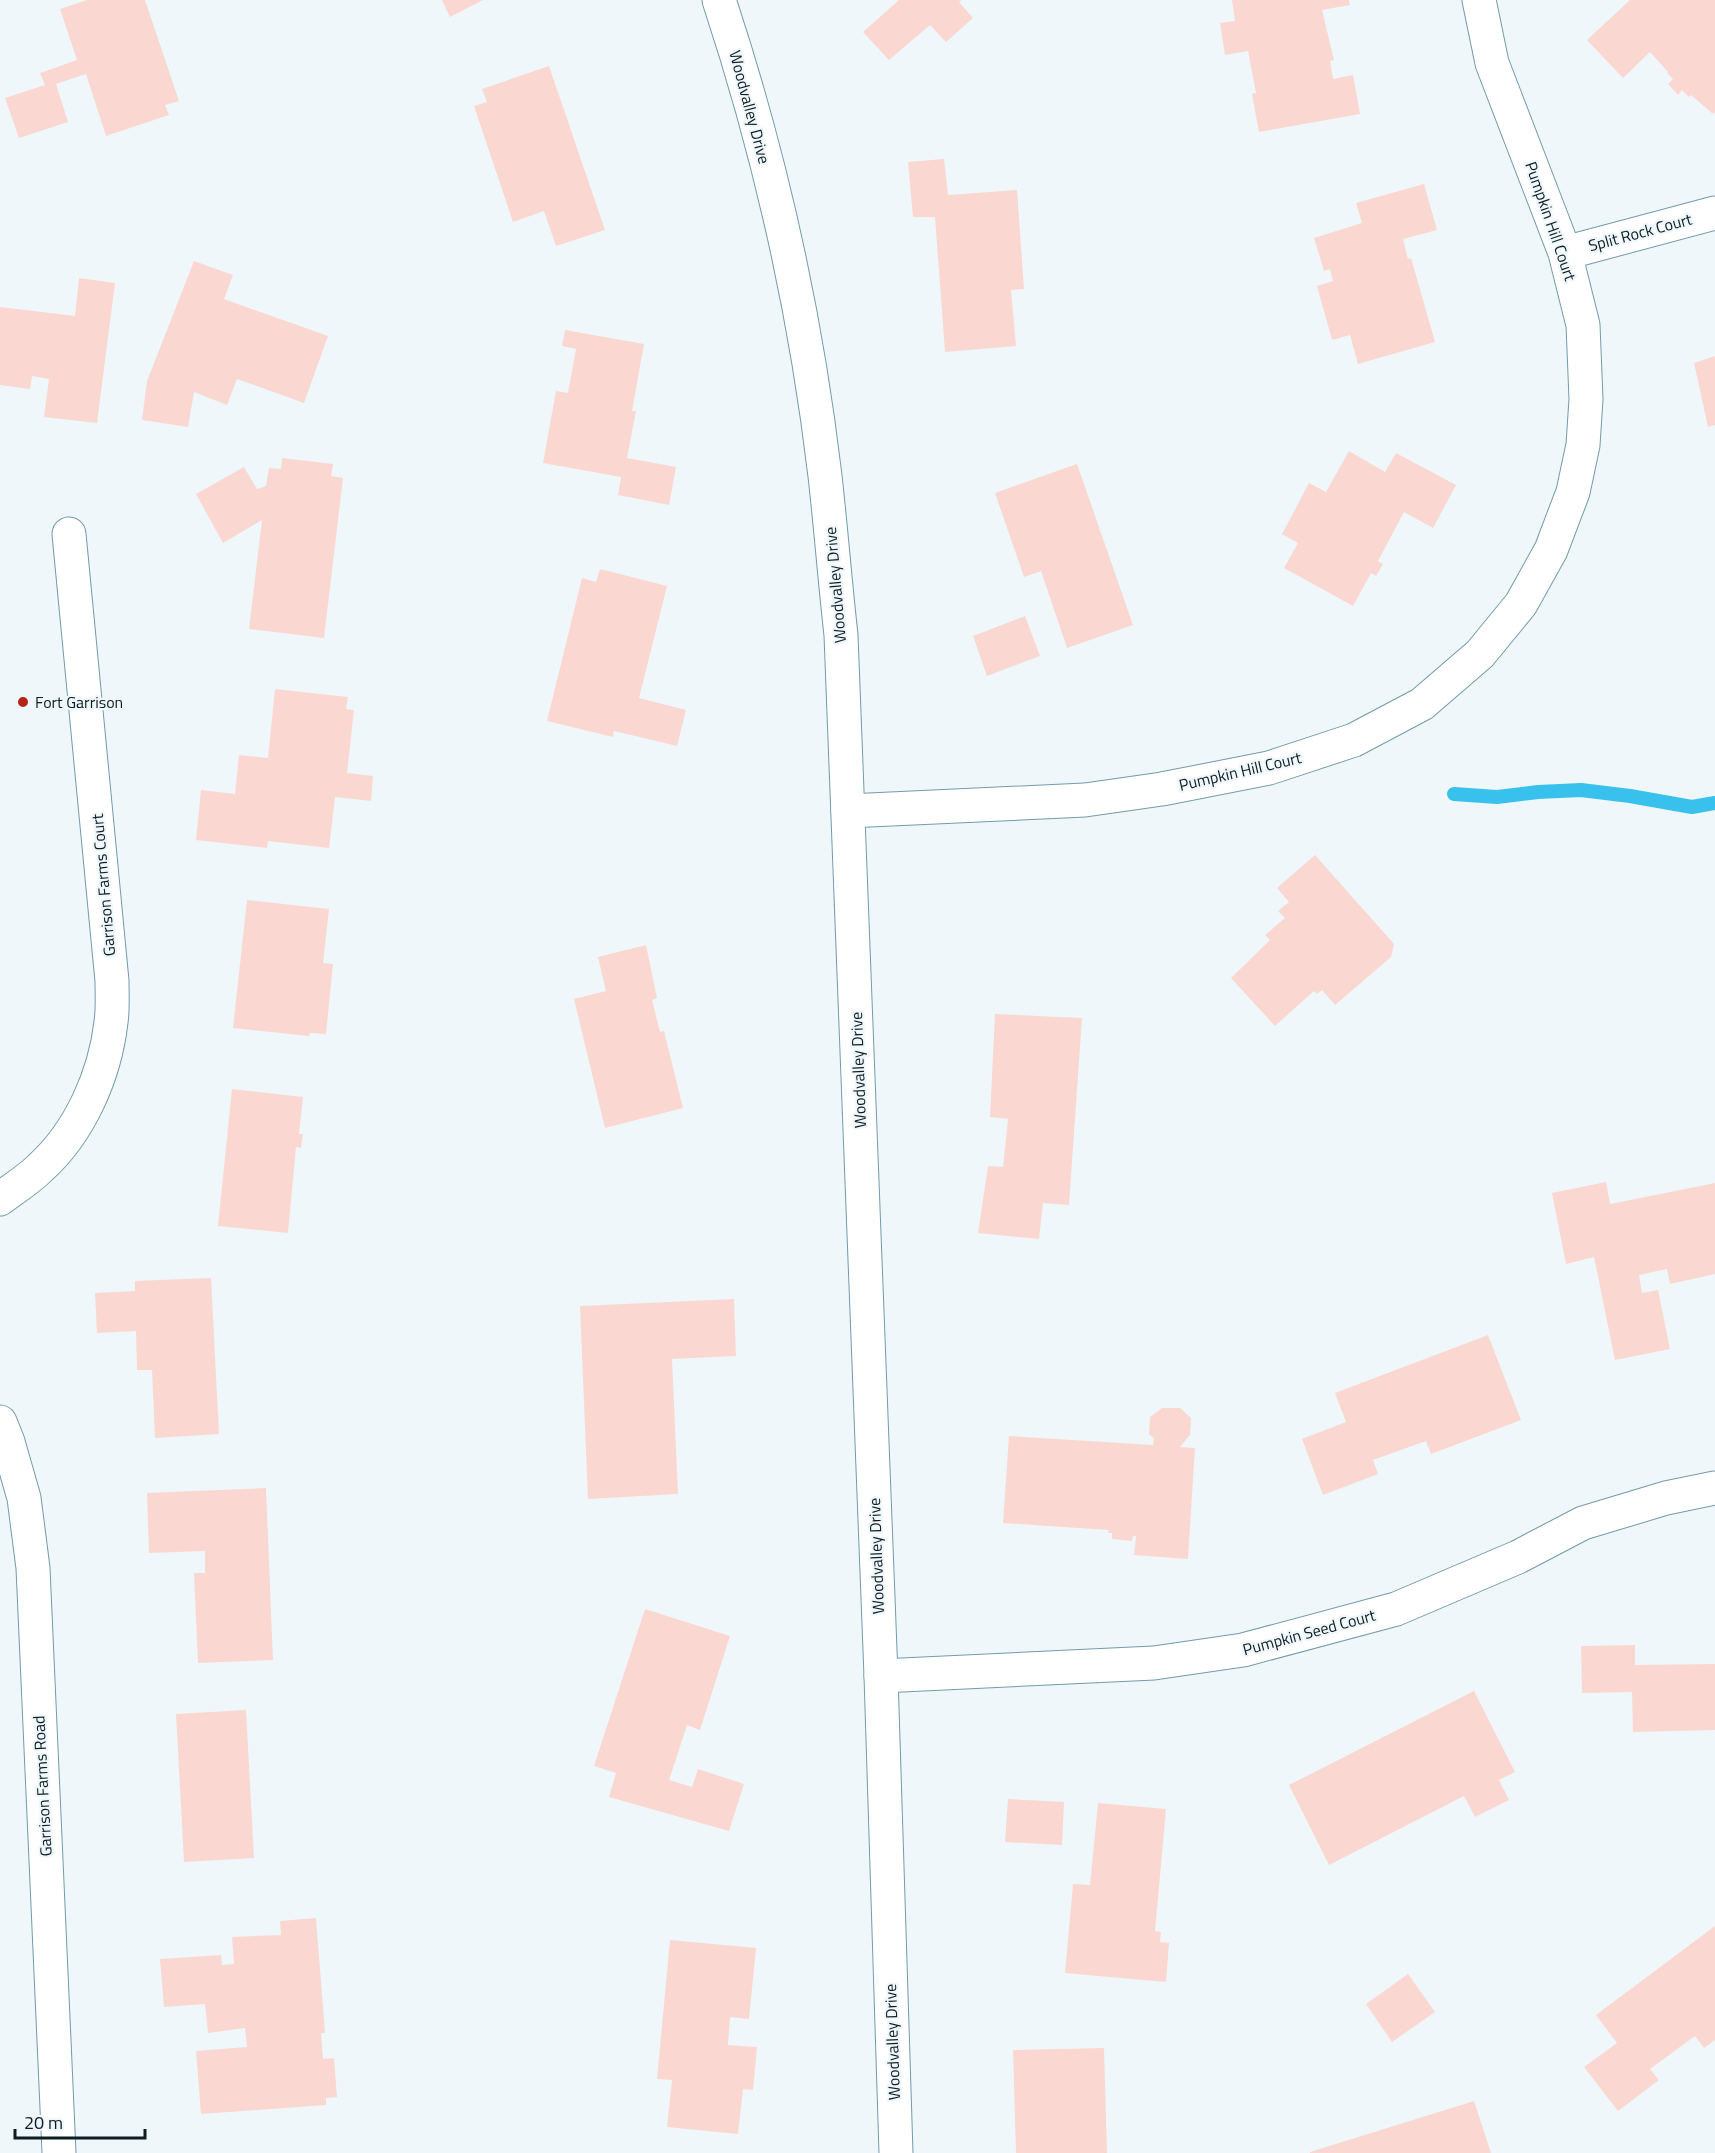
<svg xmlns="http://www.w3.org/2000/svg" width="1715" height="2153" font-family="'Titillium Web',sans-serif">
	<rect width="100%" height="100%" fill="#eff7fb"/>
	<g fill="none" stroke-linecap="round" stroke-linejoin="round">
		<!-- stream -->
		<path stroke="#39c1ed" stroke-width="14" d="M1454,794L1497,797L1538,792L1581,790L1630,796L1692,807L1715,803"/>
	</g>
	<!-- building -->
	<path fill="#fad8d1" d="M87,0H145L179,101L165,105L169,115L106,136L86,74L56,84L68,122L19,138L5,98L45,85L40,73L77,60L60,9Z
		M442,0H483L450,17Z
		M899,0H962L959,2L973,18L946,42L930,25L889,60L863,32Z
		M1232,0H1349L1350,5L1322,10L1334,60L1330,61L1333,79L1353,75L1360,114L1259,132L1252,94L1256,93L1248,51L1225,55L1220,23L1235,21Z
		M1630,0H1715V112L1713,114L1691,95L1689,97L1682,90L1678,95L1668,84L1673,79L1667,73L1668,72L1650,52L1623,78L1587,40Z
		M549,66L605,230L556,246L544,211L513,222L474,106L487,102L482,89Z
		M944,159L948,195L1017,190L1024,289L1011,290L1016,346L945,352L935,217H913L908,162Z
		M1424,184L1437,230L1403,239L1408,259L1411,258L1435,342L1358,364L1350,335L1332,340L1317,286L1333,281L1330,269L1324,271L1314,238L1362,223L1356,203Z
		M194,261L233,275L224,299L328,336L304,403L237,379L227,405L194,392L188,427L142,420L147,381Z
		M79,278L115,283L97,423L44,417L49,379L32,376L30,389L0,385V307L75,316Z
		M565,330L644,344L632,411H636L627,458L676,467L669,505L618,495L621,477L543,463L556,391L568,393L576,349L562,346Z
		M1715,356V425L1708,427L1694,363Z
		M1349,451L1385,472L1396,453L1456,485L1433,528L1404,512L1378,561L1383,564L1376,576L1371,573L1353,606L1284,568L1298,543L1282,534L1309,483L1326,492Z
		M282,458L333,464L331,476L343,478L324,638L249,629L262,520L223,543L196,494L244,467L257,489L266,486L269,468L281,469Z
		M1077,464L1133,625L1067,648L1041,571L1024,577L995,493Z
		M600,569L667,586L639,698L686,710L677,746L614,731L613,737L547,721L582,578L596,582Z
		M1025,616L1040,656L987,676L973,636Z
		M275,689L348,697L346,709L354,710L347,773L373,776L371,801L335,797L329,848L268,841L267,848L196,840L201,790L235,794L239,755L268,758Z
		M1315,855L1394,944L1391,957L1335,1005L1322,990L1317,994L1314,991L1275,1026L1231,978L1270,940L1265,935L1285,918L1278,911L1289,902L1277,888Z
		M247,900L329,909L323,963L333,964L326,1034L310,1033L309,1036L233,1028Z
		M646,945L657,998L652,1000L660,1032L664,1031L683,1108L605,1128L574,999L606,991L598,957Z
		M995,1014L1082,1018L1069,1205L1043,1203L1039,1239L978,1233L988,1166L1003,1167L1008,1119L990,1117Z
		M232,1089L303,1097L299,1134H303L301,1148L296,1147L288,1233L218,1226Z
		M1606,1182L1610,1204L1715,1183V1274L1670,1284L1667,1269L1639,1275L1642,1293L1658,1290L1670,1349L1615,1360L1594,1257L1566,1264L1552,1193Z
		M211,1278L219,1434L155,1438L152,1370H137L136,1331L97,1333L95,1293L135,1291V1281Z
		M734,1299L736,1356L672,1359L678,1494L588,1499L580,1306Z
		M1488,1335L1521,1420L1431,1454L1426,1441L1373,1460L1378,1474L1323,1495L1302,1439L1346,1422L1335,1393Z
		M1162,1408H1180L1191,1418L1190,1435L1180,1447L1195,1448L1188,1559L1134,1555L1136,1536H1133L1132,1541L1112,1539V1533H1108L1109,1530L1003,1523L1009,1436L1153,1445L1154,1438L1149,1434L1150,1417Z
		M266,1488L273,1660L198,1663L194,1573H205V1551L149,1553L147,1493Z
		M645,1609L730,1636L700,1730L687,1725L669,1780L692,1787L698,1769L744,1784L729,1831L609,1797L616,1773L594,1766Z
		M1635,1645V1665L1715,1664V1730L1633,1732L1632,1692L1582,1693L1581,1646Z
		M1474,1691L1515,1772L1499,1780L1509,1800L1475,1817L1464,1796L1329,1865L1289,1785Z
		M246,1710L254,1858L184,1862L176,1714Z
		M1008,1799L1064,1802L1062,1845L1005,1842Z
		M1098,1803L1166,1809L1155,1931L1161,1932L1160,1942L1169,1943L1166,1982L1065,1973L1073,1884L1090,1885Z
		M316,1918L325,2033H321L323,2059L334,2058L337,2097L326,2098V2105L201,2114L196,2051L247,2047L245,2028L208,2033L205,2004L164,2007L160,1959L221,1955L222,1965L234,1964L232,1937L281,1935L280,1921Z
		M1715,1926V2040L1704,2048L1695,2036L1650,2069L1659,2080L1618,2111L1584,2067L1617,2043L1596,2015Z
		M670,1940L756,1948L749,2019L730,2017L728,2045L757,2047L753,2090L743,2089L738,2134L667,2127L672,2080L657,2079Z
		M1408,1974L1435,2012L1392,2042L1366,2004Z
		M1104,2048L1107,2153H1016L1013,2050Z
		M1474,2101L1491,2153H1310V2152Z"/>
	<g fill="none" stroke-linecap="round" stroke-linejoin="round">
		<!-- minor casing -->
		<g stroke="#739bab" stroke-width="35">
			<path id="minor" d="M1565,253L1715,213
				M848,811L1085,800L1162,789L1269,768L1354,740L1422,704L1480,654L1521,604L1551,550L1573,492L1583,445L1586,399L1583,325L1565,253L1492,63L1479,0
				M0,1199C13,1189 28,1180 40,1168C80,1132 105,1075 111,1022C113,1009 112,994 112,981L69,534
				M0,1422L8,1442L24,1498L33,1568L59,2153
				M881,1676L1154,1663L1243,1650L1396,1609L1518,1557L1583,1523L1666,1498L1715,1488"/>
		</g>
		<!-- tertiary casing -->
		<g stroke="#739bab" stroke-width="35">
			<path id="tertiary" d="M719,0C770,154 806,315 825,476C831,529 835,582 841,635L881,1676L896,2153"/>
		</g>
		<!-- minor -->
		<use href="#minor" stroke="#fff" stroke-width="33"/>
		<!-- tertiary -->
		<use href="#tertiary" stroke="#fff" stroke-width="33"/>
	</g>
	<!-- markers -->
	<circle fill="#b32417" stroke="#eff7fb" stroke-width="2" cx="23" cy="702" r="6"/>
	<g text-anchor="middle" dominant-baseline="central" stroke-width="4.5" stroke-linejoin="round" paint-order="stroke">
		<!-- street labels -->
		<g font-size="16" fill="#0d1d23" stroke="#eff7fb">
			<text transform="translate(750 107) rotate(75)">Woodvalley Drive</text>
			<text transform="translate(1551 221) rotate(71)">Pumpkin Hill Court</text>
			<text transform="translate(1640 232) rotate(-15)">Split Rock Court</text>
			<text transform="translate(835 585) rotate(-95)">Woodvalley Drive</text>
			<text transform="translate(1240 771) rotate(-13)">Pumpkin Hill Court</text>
			<text transform="translate(103 885) rotate(-95)">Garrison Farms Court</text>
			<text transform="translate(858 1070) rotate(-92)">Woodvalley Drive</text>
			<text transform="translate(876 1556) rotate(-92)">Woodvalley Drive</text>
			<text transform="translate(1309 1632) rotate(-15)">Pumpkin Seed Court</text>
			<text transform="translate(42 1786) rotate(-93)">Garrison Farms Road</text>
			<text transform="translate(892 2042) rotate(-92)">Woodvalley Drive</text>
		</g>
		<!-- poi labels -->
		<g font-size="16" fill="#0d1d23" stroke="#eff7fb" text-anchor="start">
			<text x="35" y="702">Fort Garrison</text>
		</g>
	</g>
	<!-- scale -->
	<path d="M15 2129v9h130v-9" fill="none" stroke="#0d1d23" stroke-width="3"/>
	<text x="24" y="2129" font-size="18" fill="#0d1d23" stroke="#eff7fb" stroke-width="4.5" paint-order="stroke">20 m</text>
</svg>
